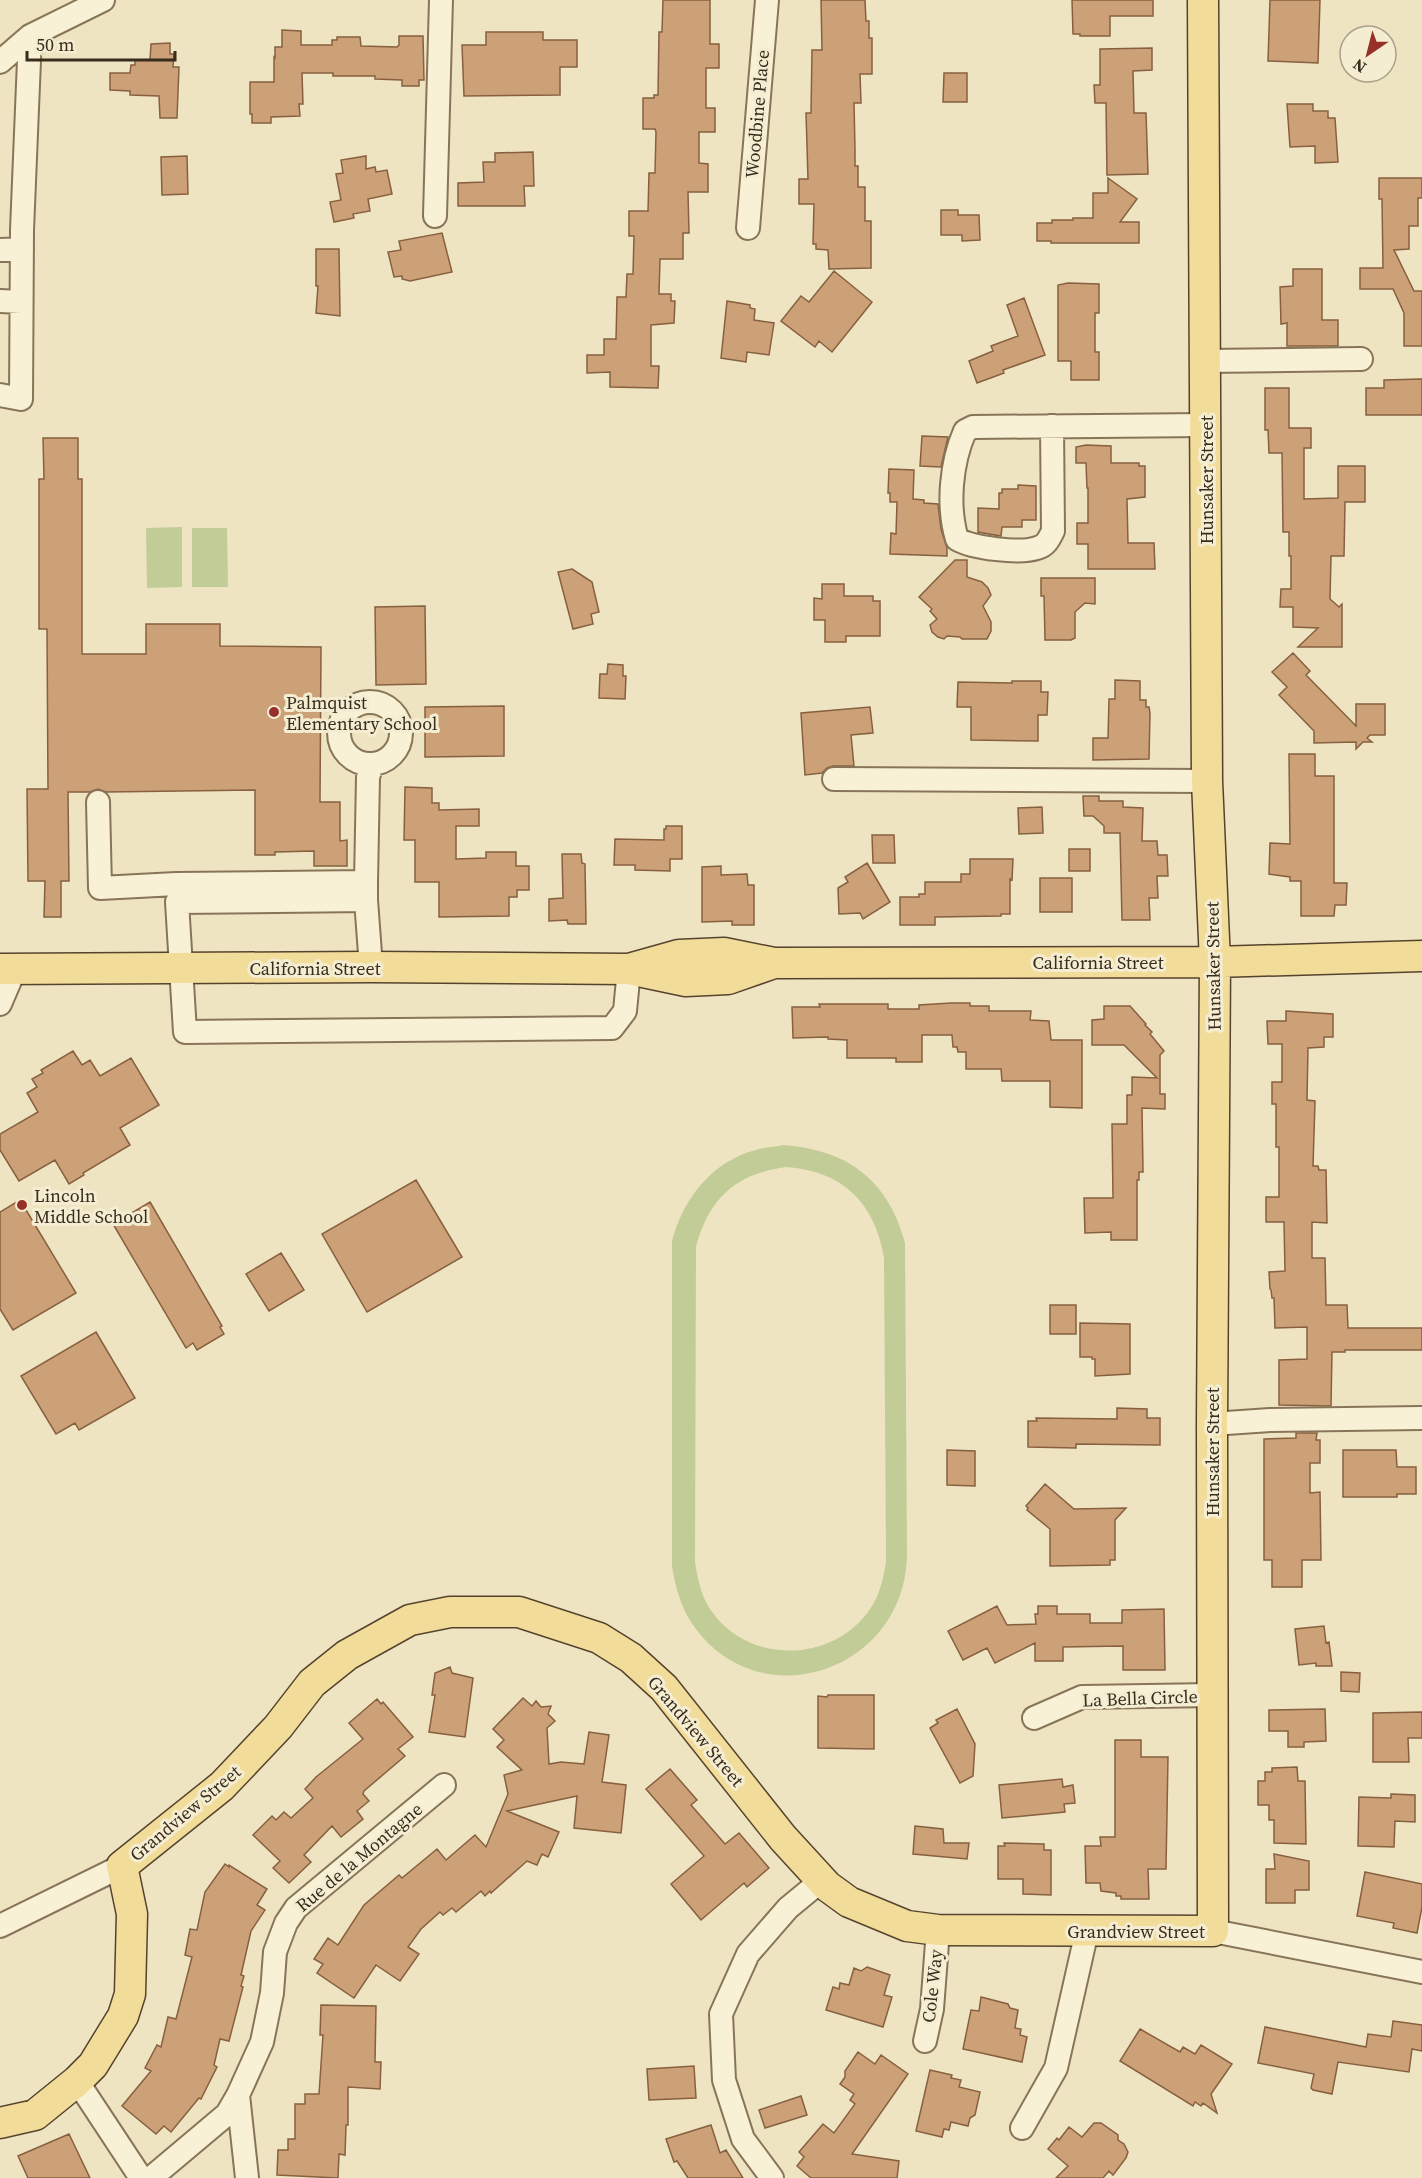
<svg xmlns="http://www.w3.org/2000/svg" width="1422" height="2178" font-family="'Source Serif 4',serif">
	<rect width="100%" height="100%" fill="#eee4c2"/>
	<!-- green -->
	<path fill="#c2cc96" fill-rule="evenodd" d="M182,527V587L147,588L146,528Z
		M192,528H227L228,587H192Z
		M784,1145C847,1150 888,1179 905,1243L907,1555C905,1673 756,1721 691,1622C680,1605 675,1585 672,1566V1241C683,1199 712,1161 756,1150C765,1147 774,1147 784,1145ZM786,1167C842,1171 875,1202 884,1258L886,1562C883,1579 880,1595 870,1609C830,1668 735,1664 704,1598C699,1586 697,1574 695,1562L696,1247C709,1198 736,1174 786,1167Z"/>
	<!-- building -->
	<path fill="#cca178" stroke="#87603f" stroke-width="1.5" d="M663,0H710V44H719V68H706V108H715V132H699V163L708,164V192H688L689,233H683V259H660L659,294H671V301H675L674,323L651,325V366H659L658,388L610,387V372L587,373V355H604V339H616L617,297H626L627,274H633L634,236H629V211H648L649,173H655L656,132L655,129H643V98H654V95H658L659,32H662Z
		M821,0H865L866,21H869V38H872V74H860L861,103H854L855,150V166H858V187H865V221H871V268L829,269L828,250L816,249V244H813L814,204H799V179H808L806,113H811L812,50H822Z
		M1072,0H1153V16H1110V36H1080V34H1073Z
		M1270,0H1320L1318,63L1268,61Z
		M282,30L301,31V45H332V40H337V37H360L361,46L397,47L399,45V36H423L424,80H419V86H402V80L375,79V76H333V73H302L303,104H299L300,116L271,117V123H252V114H250V82H274V57L275,58V47H282Z
		M486,32H543V40H577V67H560V95L464,96L462,45H486Z
		M170,43V54H174L173,67H179L177,118H160L159,96L130,95V91L110,90V73H130L131,65H135V60H150L151,44Z
		M1152,48V70L1133,71L1134,113H1146L1148,174L1107,175L1106,103H1095L1094,85H1100V49Z
		M944,73H967V102H943Z
		M1287,104H1313V111H1328V118H1335L1338,162L1315,163V146L1290,147Z
		M533,152L534,186H524L525,206H458V183L484,182L483,162H495V153Z
		M187,156L188,194L162,195L161,157Z
		M366,156V169L375,167L376,172L387,170L392,194L368,199L370,211L353,214L354,218L334,222L330,202L341,200L336,174L343,173L341,160Z
		M1108,178L1137,199L1120,222H1139V243H1051V241H1037V223H1052V220H1073V218H1093V193H1108Z
		M1379,178H1422V198H1418V226H1409V249L1394,250L1414,291H1422V346H1404V313L1393,289H1360V268H1383L1382,199H1379Z
		M941,210H958V215H979L980,240L962,241V235H941Z
		M442,233L452,272L410,281L402,279V276L394,277L388,252L401,250L399,241Z
		M316,249H339L340,316L316,313L318,286H316Z
		M1293,269H1322V320H1338V346H1287V323L1281,324L1280,287L1293,286Z
		M834,271L872,302L832,352L819,341L815,347L781,321L801,296L809,302Z
		M1068,283L1099,284V313H1095V352H1099V380H1071V361H1058V285Z
		M1024,298L1045,355L1003,370L1004,373L977,383L969,361L993,351L991,346L1018,336L1007,305Z
		M727,301L750,305V308L755,309L754,320L774,323L769,355L747,352L746,362L721,358Z
		M1422,379V415H1366V388H1384V380Z
		M1265,388H1289V428H1311V448H1304V499L1338,498V466H1365V502H1345L1344,556H1331L1330,599L1339,607L1342,604V647H1298L1318,628L1293,627V607H1280L1281,589H1291V556H1289V532H1283L1282,453H1269L1268,430H1265Z
		M922,436L948,437L941,467L920,466Z
		M43,438H78V479H82V654H146V624H220V646L321,647L320,802H340V841L347,840V866H314V851L275,852V855H255V790L106,792L98,789L90,792H68L69,881H61V917H44L45,881H28L27,789H48L47,629H39V479H44Z
		M1086,445L1111,446V463H1139V466H1145V497L1127,499L1128,543H1154L1155,569H1088V544H1077V523H1088V488H1087L1086,463H1076V447Z
		M889,469L914,470L913,499L924,500V503L938,504L941,529L947,548V556L890,554L891,533L896,534L897,502H890V493H888Z
		M1018,485L1036,486V520H1022V527H1002L1001,536L978,532V508L999,509V493H1002V489H1018Z
		M955,560H967V577L982,582L988,588L991,595L983,606L991,622V631L987,639H962L960,637L947,636L944,639L938,637L932,632L930,625L937,619L930,611L932,609L919,597Z
		M572,569L592,582L599,612L591,614L593,624L573,629L558,572Z
		M1041,578H1095V604L1085,603L1075,612V638L1071,640H1045L1044,596H1041Z
		M822,584H844V596H873V601H880V636H846V642H825V620H814V598L822,599Z
		M425,606L426,684L376,685L375,607Z
		M1293,653L1310,671L1306,675L1356,726V704H1385V735H1370L1367,738L1372,742H1363L1356,749V742L1314,743V731L1279,695L1287,687L1272,672Z
		M608,664L623,665V676H626L625,699L599,698L600,674H607Z
		M1115,680L1140,681V700H1146V707H1149L1150,713L1149,759L1093,760V738H1108L1109,699H1115Z
		M1012,681H1041V692H1048L1047,715H1038V741L971,740V707H957L958,682L1012,683Z
		M504,706V756L425,757V707Z
		M870,707L873,733L851,735L854,766H833L827,768L822,773L805,775L801,713Z
		M1289,754H1315V776H1334V883H1347L1346,905H1335L1334,916H1301V881H1290V877L1269,874L1270,843L1290,844Z
		M405,787L432,788V803H439V810L479,809V826H456V859L486,858V852H516V866H529V890H517V897H509V916L439,917V882H415V840H404Z
		M1083,796H1099V801H1123V807L1143,808L1142,841H1157L1158,855H1167L1168,876H1157L1158,898H1149L1150,920H1122L1120,833H1104V826L1093,816H1084Z
		M1042,807L1043,833L1019,834L1018,808Z
		M666,826H682V859H670V871L635,870V865H614L615,839L664,840V829H666Z
		M872,835H894L895,863H873Z
		M1069,849H1090V871H1069Z
		M562,854H581L582,863L585,864L586,924H568L567,920L549,921V899L563,898Z
		M970,859H1013L1012,880L1010,879V914H1001V916L935,917V925H900V897H919V894H925V882H961V874H970Z
		M867,863L890,902L863,919L860,913L839,914L838,888L848,882L845,877Z
		M721,866V875L747,874L748,885H754V925H732V921L702,922V867Z
		M1040,878H1072V912H1040Z
		M951,1003H970V1006H989V1011H1031L1030,1020L1049,1021L1051,1040H1082V1108L1050,1107V1081H1002L1001,1069H966V1052H958L957,1047H953L952,1035H922V1062H896V1058H847V1040L828,1039V1037L793,1038L792,1007H820L819,1004H888V1009H919V1005Z
		M1104,1006H1130L1146,1024L1145,1025L1152,1032L1150,1034L1164,1051L1160,1055V1094H1165V1109L1142,1108L1143,1172H1139V1180H1137V1240H1111V1232L1085,1233L1084,1198H1113L1112,1124H1127V1095H1132V1077L1157,1078L1124,1045H1092V1020L1104,1019Z
		M1286,1011L1333,1014V1037H1324V1047L1308,1048L1307,1100L1315,1101L1313,1166H1318L1319,1170H1326L1327,1223L1312,1222V1258H1325L1326,1305H1347L1348,1328H1422V1350H1345V1352H1332L1331,1406L1279,1405V1360L1307,1359V1327L1275,1328L1274,1298H1272L1271,1290L1270,1289L1269,1272L1285,1271L1284,1222H1266V1197H1279V1147H1276V1104H1272V1082H1282V1044H1268L1267,1021H1286Z
		M73,1051L82,1065L90,1060L100,1076L131,1058L159,1105L120,1128L130,1145L83,1173L84,1175L69,1184L55,1160L19,1181L0,1150V1134L38,1112L27,1093L37,1087L32,1079L43,1073L41,1070Z
		M416,1180L462,1257L367,1312L322,1234Z
		M20,1200L76,1293L13,1330L0,1309V1212Z
		M150,1202L222,1326L220,1327L224,1334L197,1350L193,1343L186,1348L113,1224Z
		M281,1253L304,1290L269,1311L246,1274Z
		M1050,1305H1076V1334H1050Z
		M1080,1323L1130,1324V1374L1095,1376V1359H1092V1357H1080Z
		M96,1332L135,1398L79,1430L75,1423L56,1434L21,1376Z
		M1117,1408L1147,1409V1418H1160V1445L1076,1444V1448L1028,1447V1421H1037L1036,1418L1117,1419Z
		M1296,1433H1317L1316,1440H1320V1463H1310V1493L1320,1492L1321,1560H1302V1587H1272V1560H1264V1439L1296,1438Z
		M947,1450L975,1451V1486L947,1485Z
		M1343,1450H1396L1397,1467H1416V1494H1397V1497H1343Z
		M1045,1484L1074,1509L1126,1508L1115,1520V1560H1110V1565L1050,1566V1529L1027,1510L1028,1508L1026,1506Z
		M997,1606L1007,1625L1036,1624L1035,1614H1038V1606H1057V1614H1090V1623H1122V1610L1164,1609L1165,1670H1123V1646L1063,1647V1661H1035V1643L995,1663L987,1648L963,1660L948,1631Z
		M1324,1626L1326,1643L1329,1642L1332,1666H1316V1663L1299,1665L1295,1629Z
		M450,1667L452,1673L473,1678L465,1737L429,1732L435,1695H432L435,1673Z
		M1341,1672L1360,1673L1359,1692L1341,1691Z
		M828,1695H874V1749L818,1748V1696L827,1697Z
		M523,1698L532,1706L536,1701L541,1707L551,1706L548,1714L555,1721L547,1728L549,1764L561,1762L584,1764L589,1732L609,1735L602,1782L626,1785L621,1833L574,1828L577,1796L507,1811L559,1832L548,1857L542,1854L537,1865L527,1861L491,1893L490,1891L485,1896L481,1891L456,1912L452,1908L443,1915L440,1912L421,1929L408,1947L419,1954L400,1981L376,1965L354,1998L317,1973L323,1964L314,1959L328,1938L338,1945L364,1905L399,1875L402,1878L437,1849L446,1860L475,1835L486,1847L508,1794L504,1775L522,1770L497,1747L504,1740L493,1729Z
		M377,1699L381,1704L383,1702L413,1737L398,1749L405,1756L364,1791L363,1794L369,1801L357,1811L363,1819L341,1837L332,1826L304,1855L311,1862L289,1883L273,1868L280,1861L253,1835L272,1816L276,1820L284,1812L291,1818L313,1798L305,1789L316,1777L363,1739L349,1723Z
		M957,1709L975,1744L973,1776L960,1783L930,1728L938,1723L936,1720Z
		M1325,1709L1326,1741L1304,1742V1747H1288V1731H1269V1710Z
		M1422,1712V1738H1408L1409,1762H1373V1713Z
		M1115,1740H1141V1757H1168L1166,1869H1148L1149,1899H1121V1896H1116V1893L1101,1891L1100,1883H1086L1085,1846H1101L1100,1837H1115Z
		M1297,1767L1298,1781H1305L1306,1844L1274,1843V1820H1269V1805H1258V1781H1265V1772H1272V1768Z
		M670,1769L697,1800L691,1805L725,1844L739,1833L769,1868L747,1887L744,1883L701,1920L671,1884L704,1856L646,1789Z
		M1062,1779L1063,1787L1073,1785L1075,1803L1064,1804L1065,1812L1002,1818L999,1785Z
		M1391,1794L1415,1795V1822L1395,1821L1394,1847L1358,1846L1359,1797L1391,1798Z
		M915,1826L943,1829L944,1843H969L967,1859L913,1854Z
		M1004,1843L1044,1844V1850H1051V1895L1023,1894V1879H998V1846H1005Z
		M1274,1854L1309,1861V1890H1295V1903H1266V1869H1275Z
		M225,1864L229,1867V1865L267,1889L257,1905L265,1910L251,1931L241,1975L244,1976L241,1986L243,1987L229,2041L220,2039L214,2065L217,2067L201,2099L199,2098L171,2132L164,2126L156,2134L122,2106L151,2071L145,2068L157,2045L161,2047L168,2017L176,2019L192,1957L185,1955L190,1929L197,1930L205,1892Z
		M1365,1872L1422,1884V1907L1417,1933L1393,1928L1394,1923L1357,1916Z
		M867,1967L890,1975L884,1995L892,1997L883,2027L826,2010L833,1987L839,1989L840,1983L849,1985L854,1968L861,1971Z
		M981,1997L1008,2004L1010,2008L1018,2010L1015,2028L1021,2029L1020,2035L1027,2037L1022,2062L963,2049L971,2010L979,2011Z
		M321,2005L376,2006L375,2062H381L380,2089L348,2087V2125H346L345,2155L339,2154L338,2178L277,2175L278,2150H288V2139H295V2104H305V2094H319L323,2035H320Z
		M1393,2021L1422,2025V2051L1412,2049L1409,2072L1338,2062L1332,2094L1313,2090L1311,2088L1314,2074L1258,2063L1265,2027L1366,2047L1368,2034L1391,2037Z
		M1140,2029L1180,2052L1183,2047L1195,2054L1201,2045L1232,2064L1211,2094L1217,2113L1203,2103L1201,2106L1195,2102L1193,2106L1120,2061Z
		M858,2052L875,2064L881,2055L908,2074L852,2154L899,2161L897,2178H811L797,2166L804,2157L799,2152L823,2124L834,2133L855,2104L850,2100L854,2094L840,2084L845,2077V2071Z
		M694,2066L696,2098L649,2100L647,2069Z
		M930,2070L952,2075L951,2078L961,2080L959,2087L980,2092L975,2115L970,2118L968,2126L951,2122L949,2130L944,2129L942,2137L916,2131Z
		M801,2096L807,2115L765,2128L759,2110Z
		M1094,2123H1101L1118,2135V2140L1124,2144L1128,2152L1126,2158L1113,2175L1109,2171L1103,2178H1056L1068,2166L1048,2149L1057,2138L1059,2140L1069,2127L1082,2137Z
		M711,2125L720,2153L726,2150L743,2178H688L677,2161L674,2162L666,2139Z
		M69,2134L90,2178H28L18,2156Z"/>
	<g fill="none" stroke-linecap="round" stroke-linejoin="round">
		<!-- minor casing -->
		<g stroke="#887559" stroke-width="26">
			<path id="minor" d="M0,62L30,36L103,0
				M435,216L441,0
				M748,228L767,0
				M0,250L22,249
				M0,301L21,302
				M1205,361L1361,359
				M0,395L21,399L22,230L30,36
				M1052,426L1053,531C1049,539 1046,546 1037,548C1020,554 972,548 957,539C947,506 951,463 965,431L973,427L1206,425
				M339 733a31 31 0 1 1 62 0a31 31 0 1 1-62 0Z
				M834,779L1207,781
				M98,802L100,888L176,884L366,882V900
				M366,882L368,777L372,765
				M371,967L366,900L177,902L185,1032L612,1028L625,1011L629,969
				M0,1004L15,969
				M1212,1424L1270,1420L1422,1418
				M1034,1718L1082,1697L1213,1695
				M0,1926L122,1866
				M1213,1931L1422,1972
				M925,2041L932,2009L938,1930
				M77,2081L141,2178
				M238,2095L247,2178
				M1022,2128L1056,2068L1087,1931
				M151,2178L227,2114L238,2095L262,2042L272,1993L275,1952L286,1923L296,1908L444,1785
				M772,2178L743,2139L724,2080L721,2014L748,1954L788,1908L822,1880"/>
		</g>
		<!-- major casing -->
		<g stroke="#56432e" stroke-width="33">
			<path id="major" d="M774,963L728,979L686,981L629,969L679,955L724,953L774,963L1215,962L1422,956
				M0,969L371,967L629,969
				M0,2123L35,2115L77,2081L93,2065L123,2016L130,1994L132,1914L122,1866L222,1786L278,1727L312,1683L347,1655L410,1620L450,1612H519L599,1638L631,1658L664,1688L783,1838L827,1886L849,1902L907,1926L938,1930L1213,1931L1212,1424L1215,962L1207,781L1203,0"/>
		</g>
		<!-- minor -->
		<use href="#minor" stroke="#f9f1d5" stroke-width="22"/>
		<!-- major -->
		<use href="#major" stroke="#f1dc9a" stroke-width="30"/>
	</g>
	<!-- markers -->
	<g fill="#973029" stroke="#f5edd2" stroke-width="2">
		<circle cx="274" cy="712" r="6"/>
		<circle cx="22" cy="1205" r="6"/>
	</g>
	<g text-anchor="middle" dominant-baseline="central" stroke-width="6" stroke-linejoin="round" paint-order="stroke">
		<!-- street labels -->
		<g font-size="18" fill="#382c1d" stroke="#f5edd2">
			<text transform="translate(757 114) rotate(-85)">Woodbine Place</text>
			<text transform="translate(1206 480) rotate(-90)">Hunsaker Street</text>
			<text x="1098" y="962">California Street</text>
			<text transform="translate(1213 966) rotate(-91)">Hunsaker Street</text>
			<text x="315" y="968">California Street</text>
			<text transform="translate(1212 1452) rotate(-90)">Hunsaker Street</text>
			<text transform="translate(1140 1698) rotate(-2)">La Bella Circle</text>
			<text transform="translate(696 1731) rotate(50)">Grandview Street</text>
			<text transform="translate(185 1813) rotate(-40)">Grandview Street</text>
			<text transform="translate(359 1857) rotate(-40)">Rue de la Montagne</text>
			<text x="1136" y="1931">Grandview Street</text>
			<text transform="translate(932 1986) rotate(-84)">Cole Way</text>
		</g>
		<!-- poi labels -->
		<g font-size="18" fill="#382c1d" stroke="#f5edd2" text-anchor="start">
			<text x="286" y="702">Palmquist<tspan x="286" dy="21">Elementary School</tspan></text>
			<text x="34" y="1195">Lincoln<tspan x="34" dy="21">Middle School</tspan></text>
		</g>
	</g>
	<!-- north arrow -->
	<g transform="translate(1368 54) rotate(215)"><circle r="28" fill="#f5edd2" stroke="#a9a08a" stroke-width="1.5"/>
	<path d="M0-4.5L10 22L0 15L-10 22Z" fill="#973029"/>
	<text y="-9" font-size="16" font-weight="bold" text-anchor="middle" fill="#382c1d">N</text>
	</g>
	<!-- scale -->
	<path d="M27 51v9h148v-9" fill="none" stroke="#382c1d" stroke-width="3"/>
	<text x="36" y="51" font-size="18" fill="#382c1d" stroke="#f5edd2" stroke-width="4.5" paint-order="stroke">50 m</text>
</svg>
